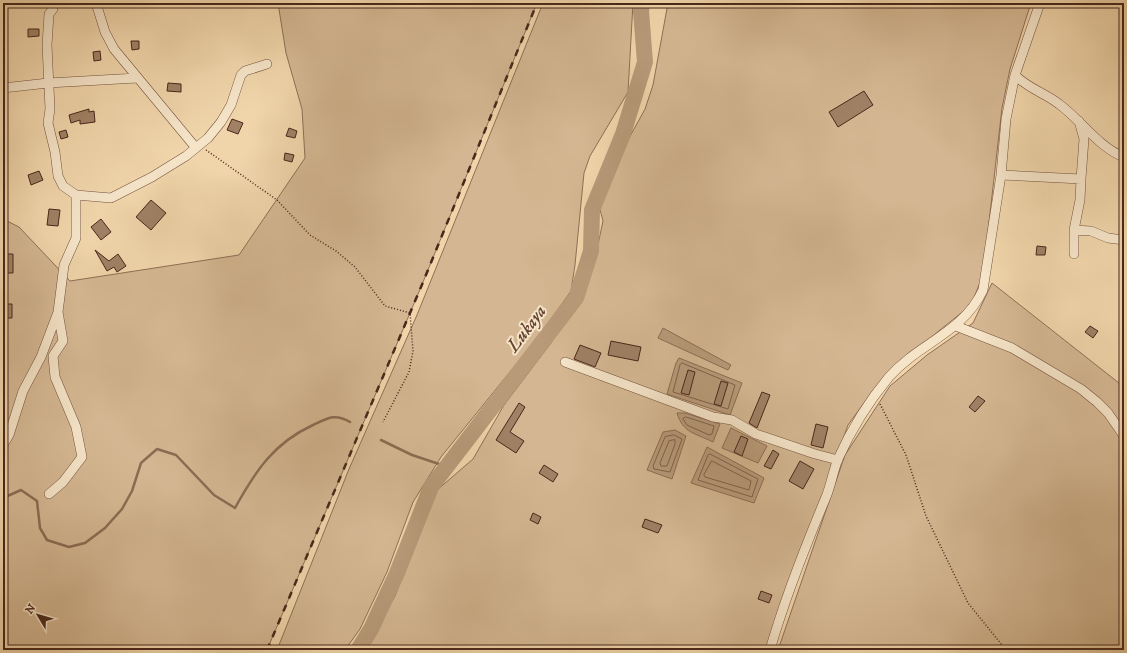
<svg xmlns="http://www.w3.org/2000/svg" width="1127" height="653" font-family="'IM FELL DW Pica',serif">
	<rect width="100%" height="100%" fill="#f0d5aa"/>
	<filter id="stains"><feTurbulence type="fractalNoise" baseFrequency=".005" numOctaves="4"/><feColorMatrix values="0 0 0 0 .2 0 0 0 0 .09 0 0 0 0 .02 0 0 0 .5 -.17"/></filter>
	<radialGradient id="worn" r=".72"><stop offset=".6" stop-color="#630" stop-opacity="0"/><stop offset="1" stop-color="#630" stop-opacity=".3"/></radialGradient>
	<!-- green -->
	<path fill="#d4b792" stroke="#8f6f56" d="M278,3H537L421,287L267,650H3V219L19,227L70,281L239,255L305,158L302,109L286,53Z
		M543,3H633L628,92L590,156L584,173L575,265L571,291L539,336L441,457L413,502L387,572L360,629L345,650H277L349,469L417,315Z
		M668,3H1031L1010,69L1002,108L983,275L971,305L904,359L872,392L848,425L767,650H365L395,596L436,491L473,459L504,405L551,343L589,278L596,254L603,221L599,206L612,169L645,109L653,85Z
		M992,283L1124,387V650H778L845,455L890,386L927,355L973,323Z"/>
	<!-- water -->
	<path fill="#b89a79" stroke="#8c6c53" d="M663,328L731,365L728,370L658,338Z
		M679,358L742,383L730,415L667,394L676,363Z
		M677,413H685L720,424L713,442C695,433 683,433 677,413Z
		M731,428L767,446L758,463L722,448Z
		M675,430L686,436L672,479L647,470L663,432Z
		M707,447L764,478L754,503L691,483Z"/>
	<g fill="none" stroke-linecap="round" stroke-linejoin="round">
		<!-- shore -->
		<path stroke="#81604a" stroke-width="1" d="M682,363L735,385L728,409L673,392L680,365Z
			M686,417L714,426L712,434L709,435L687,425L683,419Z
			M674,435L682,439L670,472L654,469L653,466L665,437Z
			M675,440V444L667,466H661L660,463L669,441Z
			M710,454L758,479L752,497L698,480L708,455Z
			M712,461L751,481L749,490L705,477L704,475Z"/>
		<!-- stream -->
		<path stroke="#8c6c53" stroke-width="2.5" d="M381,440L412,455L448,467
			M3,498L21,490L37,501L40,528L47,540L69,547L85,543L105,528L122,509L132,491L141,463L157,449L176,455L214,495L235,508C256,470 274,443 313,425C328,418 335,413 350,422"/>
		<!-- river -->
		<path stroke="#b89a79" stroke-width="16" d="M358,650L371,629L397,573L431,487L576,298L591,251L592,210L623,134L645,62L641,11L642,3"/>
	</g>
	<!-- building -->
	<path fill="#a08165" stroke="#4a271a" d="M28,29H39V36L28,37Z
		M131,41H139V49L132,50Z
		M100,51L101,60L94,61L93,52Z
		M168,83L181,84V92L167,91Z
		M864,91L873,105L838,127L829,112Z
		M89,109V112L94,111L95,122L80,124V120L71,123L69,115Z
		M232,119L243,123L238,134L227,130Z
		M289,128L297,131L295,138L286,136Z
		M66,130L68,137L61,139L59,132Z
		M285,153L294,155L292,162L284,160Z
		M39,171L43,180L31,185L28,175Z
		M151,200L166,213L151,230L136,217Z
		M49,209L60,210L58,226L47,225Z
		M101,219L111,232L101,240L91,227Z
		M1037,246L1046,247L1045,255H1036Z
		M95,250L109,261L118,254L126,266L117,272L114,267L107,271Z
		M3,254H13V273H3Z
		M3,304H12V318H3Z
		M1090,326L1098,331L1093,338L1085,332Z
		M611,341L641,347L638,361L608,355Z
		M580,345L601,353L595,367L574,359Z
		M688,370L695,372L689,395L681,393Z
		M721,381L728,383L721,406L714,404Z
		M762,392L770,395L757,428L749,423Z
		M978,396L985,401L975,412L969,407Z
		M519,403L525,407L510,432L524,441L516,453L496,440Z
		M816,424L828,427L823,448L811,445Z
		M741,436L748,439L742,456L734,452Z
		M773,450L779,454L771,469L764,466Z
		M800,461L814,469L803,489L789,481Z
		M544,465L558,474L553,482L539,473Z
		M533,513L541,517L538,524L530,520Z
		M645,519L662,525L658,533L642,527Z
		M761,591L772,595L769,603L758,599Z"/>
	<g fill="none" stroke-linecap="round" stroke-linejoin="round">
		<!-- minor casing -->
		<g stroke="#74523e" stroke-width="10">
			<path id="minor" d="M96,3L105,32L114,49L196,148
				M53,9L49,14L47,45L50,109L48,123L55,152L58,176L63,186L76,195L111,198L152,177L186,156L208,138L221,122L231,105L241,75L245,71L267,64
				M1015,75C1027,88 1045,93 1059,104C1081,120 1098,147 1124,157
				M3,88L48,83L137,78
				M1001,175L1081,179L1084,139L1079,121
				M1081,179L1080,200L1074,230L1091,231L1108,238L1124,240
				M1074,254V230
				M956,326L1012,348L1081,389L1097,402L1108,413L1124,436
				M565,362L713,417L732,420L756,434L815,454L838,460
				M3,445L9,435L23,391L41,357L58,312L64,265L76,238V195
				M49,494L63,482L82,457L76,427L55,377L53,356L63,341L58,312
				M770,650C785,598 805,547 826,497C831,485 833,471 838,459C851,430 869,401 889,377C919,343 963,333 983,290L1001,175L1006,119L1015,75L1040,3"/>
		</g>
		<!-- path -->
		<path stroke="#4a271a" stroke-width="1.5" stroke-dasharray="1 2" stroke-linecap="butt" d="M206,150L277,200L310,235L336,251L355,267L385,306L410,313L413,351L409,372L383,422
			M880,404L906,455L926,516L968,603L1006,650"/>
		<!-- minor -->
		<use href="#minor" stroke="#f5e4c8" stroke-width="9"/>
		<!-- rail -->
		<path stroke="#4a271a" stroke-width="2.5" stroke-dasharray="7 7" stroke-linecap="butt" d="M267,650L421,287L537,3"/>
	</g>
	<g text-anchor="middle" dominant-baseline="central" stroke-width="4" stroke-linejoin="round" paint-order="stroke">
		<!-- water labels -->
		<g font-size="18" font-style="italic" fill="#664432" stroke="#f5e4c8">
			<text transform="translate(527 329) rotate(-53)">Lukaya</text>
		</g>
	</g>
	<!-- margin -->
	<rect width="1127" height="653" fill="none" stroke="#f0d5aa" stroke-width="16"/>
	<rect x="4" y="4" width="1119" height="645" fill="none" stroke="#4a271a" stroke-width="2"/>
	<rect x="8" y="8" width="1111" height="637" fill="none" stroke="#4a271a"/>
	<!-- north arrow -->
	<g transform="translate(38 615) rotate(308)" stroke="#f5e4c8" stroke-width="3" paint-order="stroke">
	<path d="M0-3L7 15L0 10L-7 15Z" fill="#4a271a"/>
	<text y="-6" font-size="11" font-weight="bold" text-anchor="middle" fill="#4a271a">N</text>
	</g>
	<rect width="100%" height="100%" filter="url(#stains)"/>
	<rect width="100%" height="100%" fill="url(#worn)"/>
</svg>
